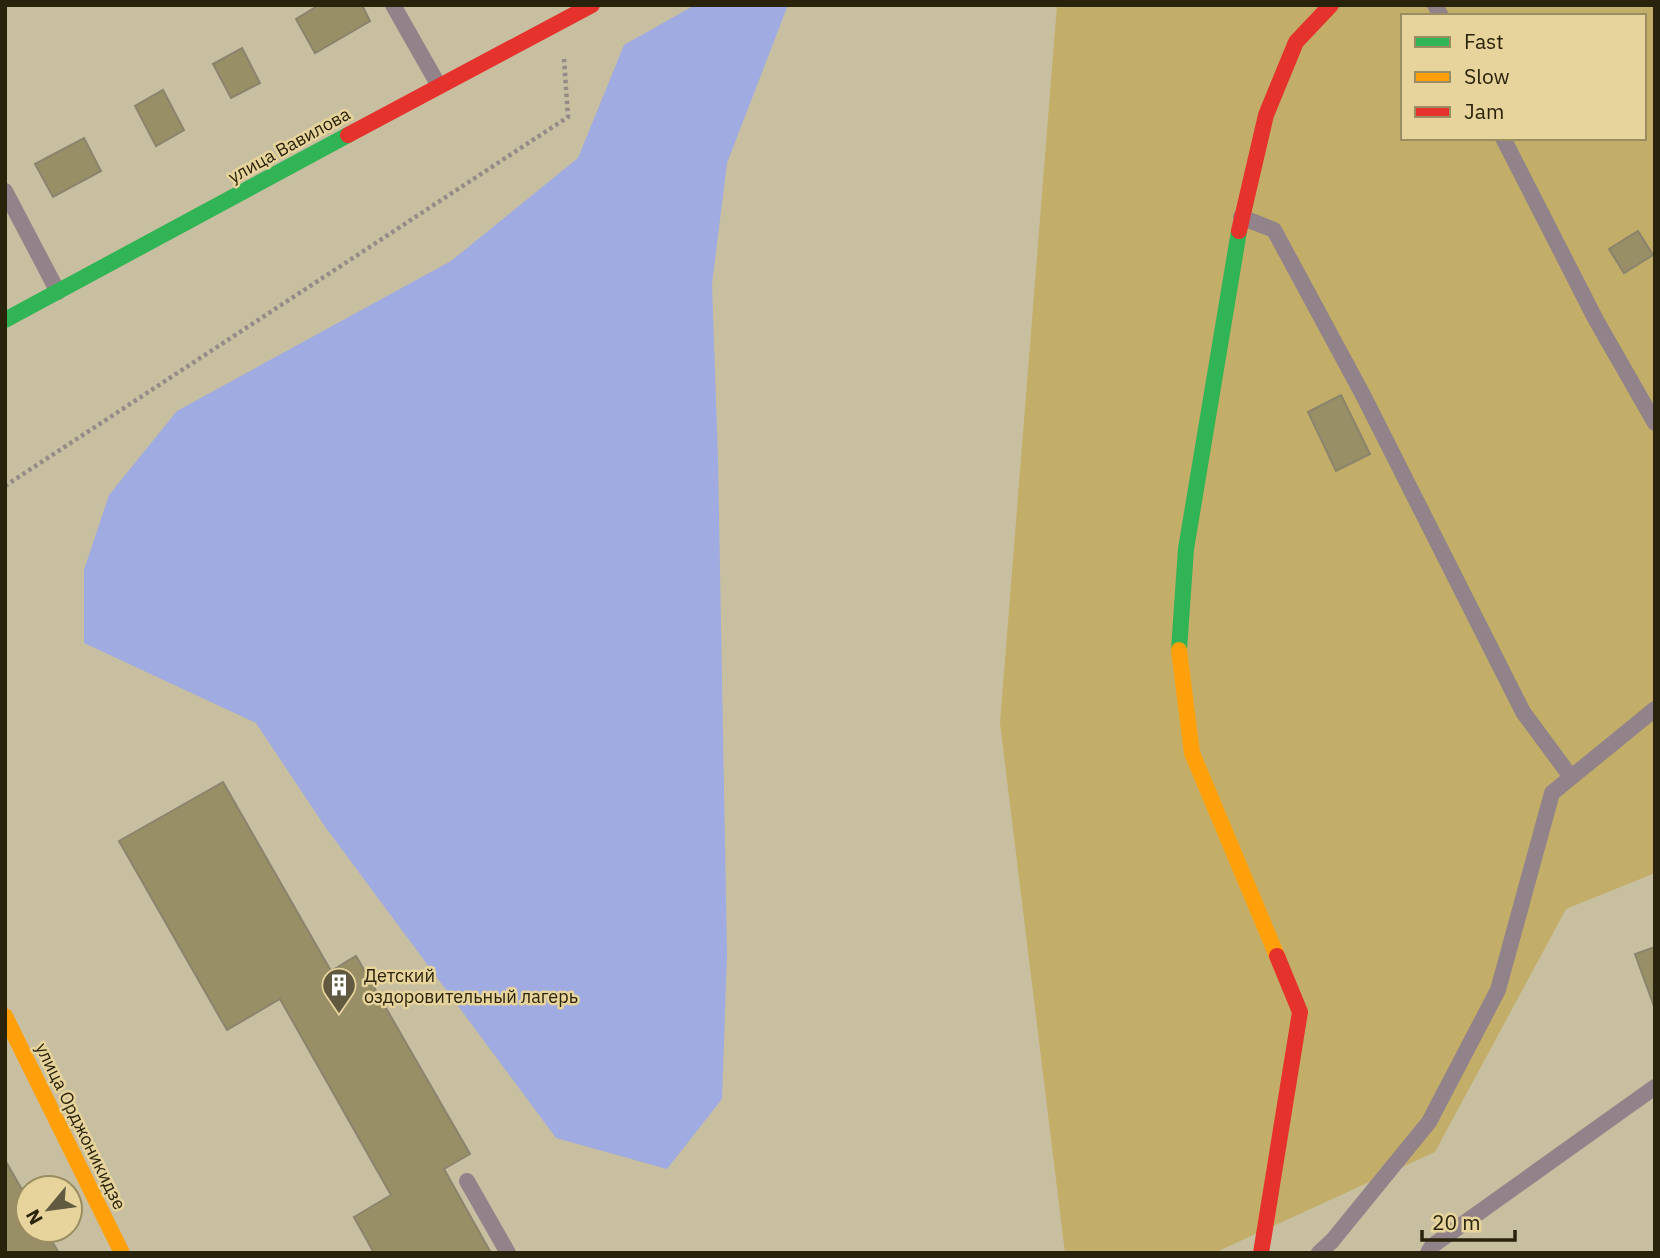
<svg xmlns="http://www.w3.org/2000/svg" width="1660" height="1258" font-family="'IBM Plex Sans',sans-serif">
	<rect width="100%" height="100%" fill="#c8bfa1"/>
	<!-- green -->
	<path fill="#c2ae68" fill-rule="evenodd" d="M1057,5H1655V873L1566,909L1435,1152L1214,1253H1065L1000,723ZM1403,16H1644V138H1403Z"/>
	<!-- water -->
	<path fill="#9fabe1" d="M695,5H788L727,163L712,284L718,460L727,954L722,1099L667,1169L556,1138L326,828L256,723L84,643V570L109,495L177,411L451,261L578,158L624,45Z"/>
	<!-- building -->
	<path fill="#998f67" stroke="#8b846c" stroke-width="2" d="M319,5H362L370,21L315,53L296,19Z
		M242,48L260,83L231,98L213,64Z
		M163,90L184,130L156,146L135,106Z
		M84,138L101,171L53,197L35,164Z
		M1638,231L1653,255L1624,273L1609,249Z
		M1341,395L1370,454L1336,471L1308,412Z
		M223,782L331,971L356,956L470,1154L444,1169L491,1253H374L354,1217L391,1195L280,999L227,1030L119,841Z
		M1655,947V1009L1635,954Z
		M5,1160L28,1200V1230H45L59,1253H5Z"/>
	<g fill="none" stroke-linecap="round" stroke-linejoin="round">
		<!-- path -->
		<path stroke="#978b88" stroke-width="4.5" stroke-dasharray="3.5 3.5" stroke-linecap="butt" d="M5,486L568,117L564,59"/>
		<!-- lane -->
		<path stroke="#92828a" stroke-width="16" d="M393,5L439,86
			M1435,5L1441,16
			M1503,138L1596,320L1655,423
			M5,191L58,292
			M1241,217L1274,230L1363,395L1523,712L1571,777
			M467,1181L508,1253
			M1319,1253L1332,1241L1429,1122L1498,990L1552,793L1655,709
			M1428,1253L1432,1246L1655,1087"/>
		<!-- fast -->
		<path stroke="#30b455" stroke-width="16" d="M5,320L348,135
			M1179,650L1186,549L1239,231"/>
		<!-- slow -->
		<path stroke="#ff9f0a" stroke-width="16" d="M1179,650L1192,753L1277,956
			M5,1016L122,1253"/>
		<!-- jam -->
		<path stroke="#e5322d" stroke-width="16" d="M348,135L592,5
			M1239,231L1266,115L1296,42L1331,5
			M1261,1253L1300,1012L1277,956"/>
	</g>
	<!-- icons -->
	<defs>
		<g id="building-pin" transform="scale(1.75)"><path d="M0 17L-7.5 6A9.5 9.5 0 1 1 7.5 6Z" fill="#615a40" stroke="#e7d49c"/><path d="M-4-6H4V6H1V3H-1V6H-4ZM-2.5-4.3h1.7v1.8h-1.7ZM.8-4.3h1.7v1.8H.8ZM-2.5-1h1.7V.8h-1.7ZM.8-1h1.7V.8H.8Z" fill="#fff"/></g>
	</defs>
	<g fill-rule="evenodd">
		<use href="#building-pin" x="339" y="985"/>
	</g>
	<g text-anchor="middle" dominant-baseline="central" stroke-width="5" stroke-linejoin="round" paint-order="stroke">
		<!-- street labels -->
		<g font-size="18" fill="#2a230c" stroke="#e7d49c">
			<text transform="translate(289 145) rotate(-29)">улица Вавилова</text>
			<text transform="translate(81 1126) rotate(64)">улица Орджоникидзе</text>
		</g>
		<!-- poi labels -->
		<g font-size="18" fill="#2a230c" stroke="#e7d49c" text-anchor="start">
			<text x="364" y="975">Детский<tspan x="364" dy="21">оздоровительный лагерь</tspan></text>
		</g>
	</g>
	<!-- border -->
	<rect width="1660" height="1258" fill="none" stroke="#2a230c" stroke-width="14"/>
	<!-- legend -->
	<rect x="1401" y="14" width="245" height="126" fill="#e7d49c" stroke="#9b8d62" stroke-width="2"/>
	<rect x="1415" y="37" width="35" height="10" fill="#30b455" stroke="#9b8d62" stroke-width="2"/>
	<text x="1464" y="49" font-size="21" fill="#2a230c">Fast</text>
	<rect x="1415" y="72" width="35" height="10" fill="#ff9f0a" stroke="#9b8d62" stroke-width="2"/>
	<text x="1464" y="84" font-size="21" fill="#2a230c">Slow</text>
	<rect x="1415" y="107" width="35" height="10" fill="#e5322d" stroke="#9b8d62" stroke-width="2"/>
	<text x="1464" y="119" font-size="21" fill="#2a230c">Jam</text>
	<!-- north arrow -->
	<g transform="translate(49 1209) rotate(241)"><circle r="33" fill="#e7d49c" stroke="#9b8d62" stroke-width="2"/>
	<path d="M0-5L12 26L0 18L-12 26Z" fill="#615a40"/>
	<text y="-10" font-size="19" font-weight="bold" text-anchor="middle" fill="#2a230c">N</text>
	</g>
	<!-- scale -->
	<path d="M1422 1230v10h93v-10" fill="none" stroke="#2a230c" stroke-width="3.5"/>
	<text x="1432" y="1230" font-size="21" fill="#2a230c" stroke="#e7d49c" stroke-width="5" paint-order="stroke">20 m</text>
</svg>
